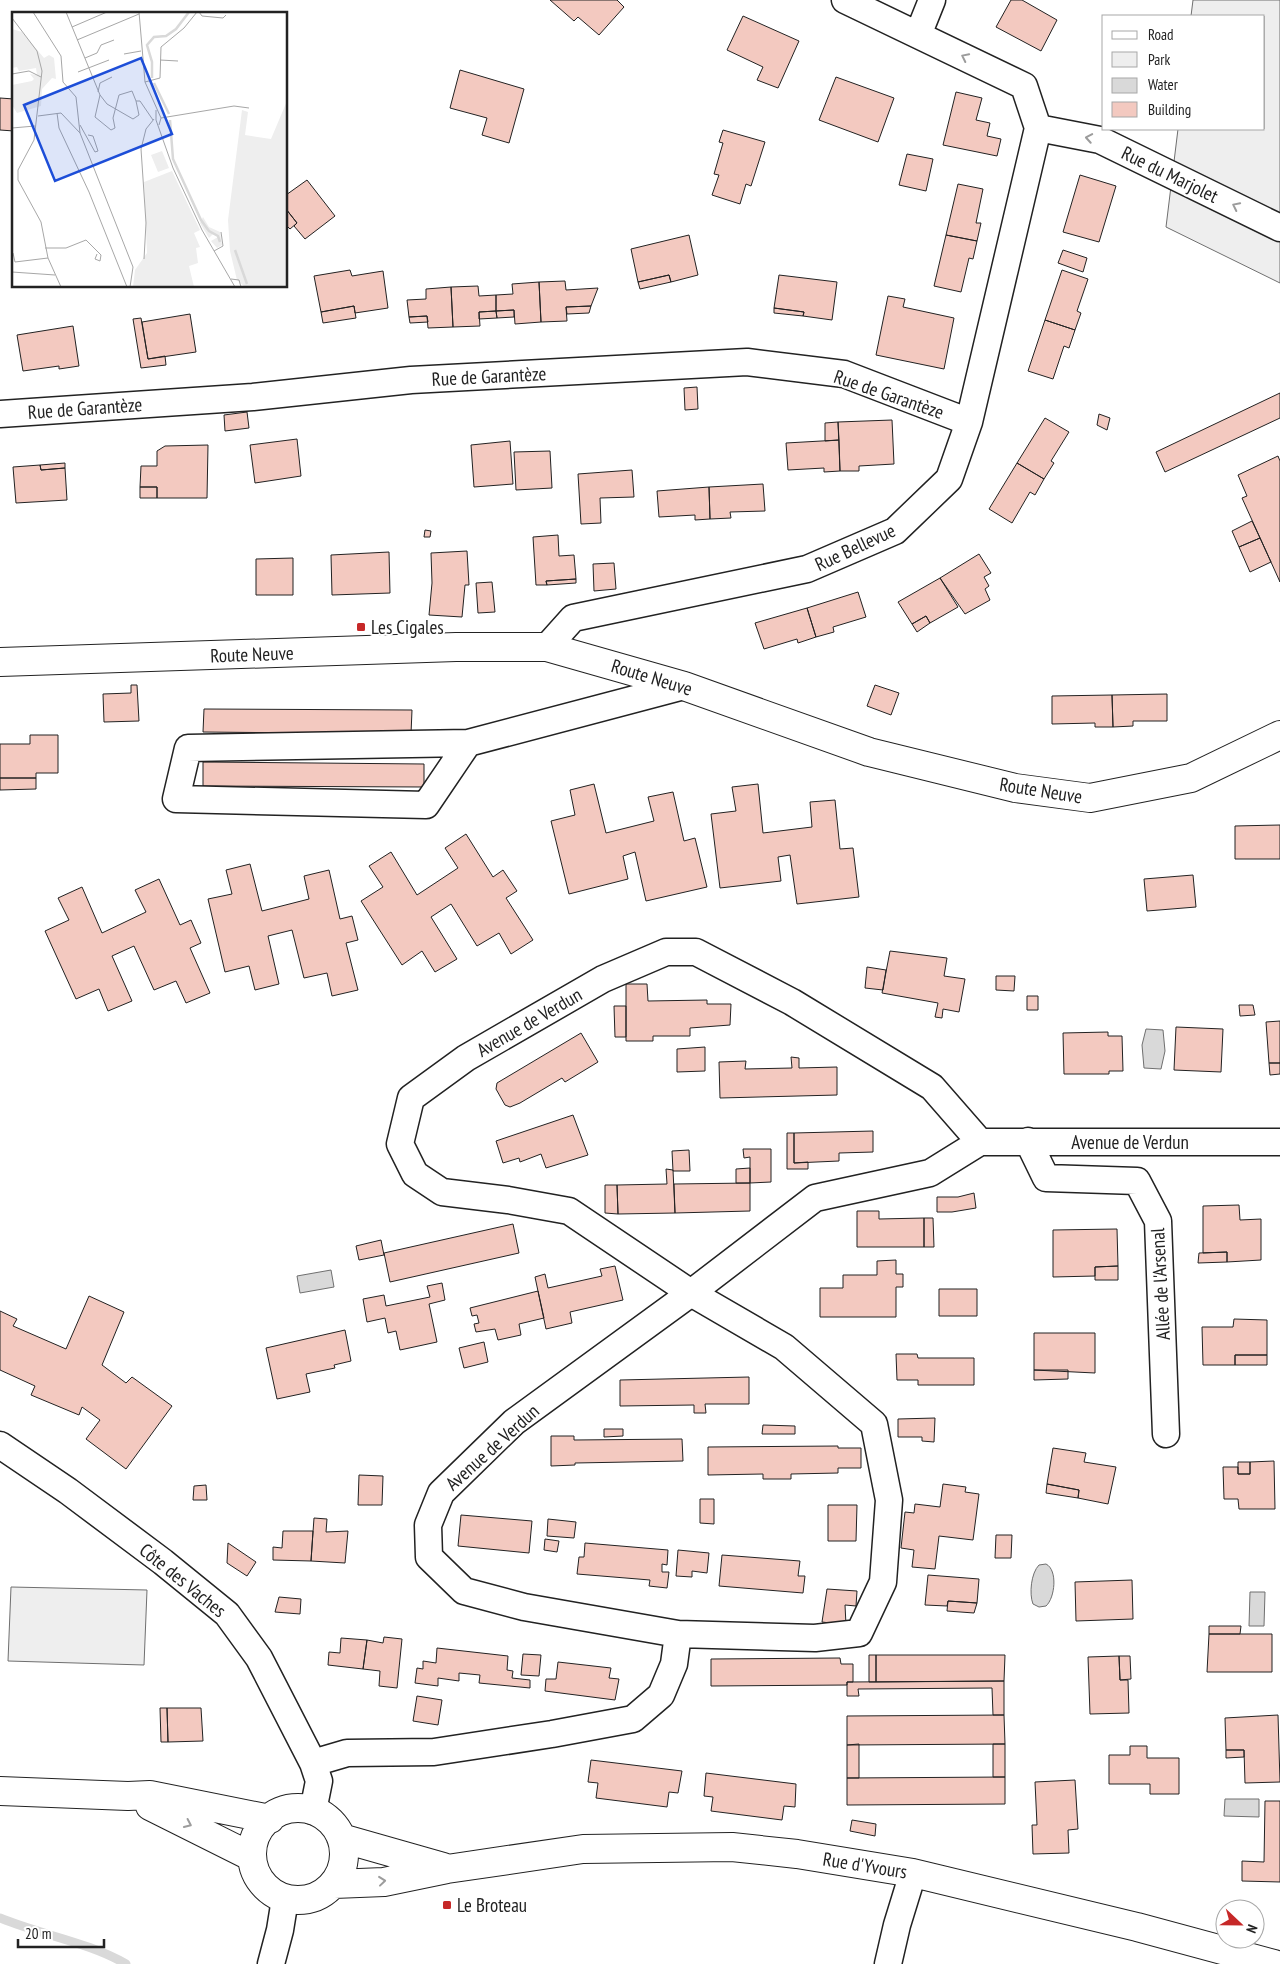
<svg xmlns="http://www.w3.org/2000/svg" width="1280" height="1964" font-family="'PT Sans Narrow',sans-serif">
	<rect width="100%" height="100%" fill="#fff"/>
	<!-- green -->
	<path fill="#eee" stroke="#6f6f6f" d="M1193,0H1280V283L1166,227L1178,129H1264V16H1191Z
		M11,1587L147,1590L144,1665L8,1661Z"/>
	<!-- water -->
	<path fill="#d9d9d9" stroke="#6f6f6f" d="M1146,1029L1163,1030L1165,1051L1161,1069L1144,1068L1142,1045Z
		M331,1270L334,1287L300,1293L297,1276Z
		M1046,1564C1058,1570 1055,1598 1046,1606L1039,1607L1033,1604C1029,1594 1031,1573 1039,1565Z
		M1250,1592H1265L1264,1626H1249Z
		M1225,1799H1259V1817L1224,1816Z"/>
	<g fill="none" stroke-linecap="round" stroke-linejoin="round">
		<!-- stream -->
		<path stroke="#d9d9d9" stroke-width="9" d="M0,1918C41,1935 88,1942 126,1964"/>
	</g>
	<!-- building -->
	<path fill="#f3c9c0" stroke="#222" d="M550,0H617L624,7L599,35L578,17L574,21Z
		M1011,0H1022L1057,20L1041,51L996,27Z
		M743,16L799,41L778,88L757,80L763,67L727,50Z
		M460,70L524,89L509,143L482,135L487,118L450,108Z
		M836,77L894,98L878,142L819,120Z
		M956,92L982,98L976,120L990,123L987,136L1001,139L997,156L943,145Z
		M0,98L14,99V131L0,130Z
		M723,130L765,142L751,186L746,184L740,204L712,195L719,175L714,174L723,143L719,142Z
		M907,154L933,159L926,191L899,185Z
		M1080,175L1116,186L1099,242L1063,232Z
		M307,180L335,216L305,239L294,226L297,223L286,209V195Z
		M958,184L983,189L976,223H981L977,241L946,235Z
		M286,209L297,223L290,229L286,225Z
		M689,235L698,275L671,282L669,275L638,282L631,249Z
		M946,235L977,241L973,259L969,258L961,292L934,286Z
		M1063,250L1087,258L1083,272L1058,263Z
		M350,270L352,276L383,271L388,308L355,313L354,306L321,312L314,276Z
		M1062,270L1088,279L1077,311L1081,313L1075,330L1045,320Z
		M669,275L671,282L640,289L638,282Z
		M779,275L837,282L832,320L803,316L804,312L774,308Z
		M565,281L566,290L598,288L591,306L566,307L567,321L541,322L539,282Z
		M539,282L541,322L515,324L514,310L496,311V295L513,294L512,284Z
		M478,286L479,296L496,295V311L479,312L480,326L453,327L451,287Z
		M451,287L453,327L428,328L427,316L409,317L407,300L426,299V289Z
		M888,296L905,299L903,307L954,318L944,369L876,355Z
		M354,306L356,318L323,323L321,312Z
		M591,306L589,313L567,314L566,307Z
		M774,308L804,312L803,316L774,313Z
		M514,310V317L497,318L496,311Z
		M496,311L497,318L479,319V312Z
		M190,314L196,352L148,359L142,322Z
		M427,316L428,322L410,323L409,317Z
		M141,318L148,359L165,356L166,365L141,368L133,319Z
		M1045,320L1075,330L1069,348L1064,346L1053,379L1028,371Z
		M73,326L79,366L59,369V366L23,371L17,335Z
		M697,387L698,409L685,410L684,388Z
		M1280,393V418L1165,472L1156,452Z
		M247,412L249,428L225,431L224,415Z
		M1099,414L1110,418L1107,430L1097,425Z
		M1045,418L1069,432L1051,461L1054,463L1044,479L1017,463Z
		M892,420L894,464L859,466V471H840L838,422Z
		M838,422L839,440L825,441V423Z
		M297,439L301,476L255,483L250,445Z
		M839,440L840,471L824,472V468L788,470L786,443Z
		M510,441L513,484L474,487L471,445Z
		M208,445L207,498H157V487H140L141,466H157V451L165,446Z
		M550,451L552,488L516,490L514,452Z
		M1278,456L1280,461V582L1242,498L1247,496L1238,475Z
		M65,463V468L41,470L40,465Z
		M1017,463L1044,479L1035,495L1030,492L1012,523L989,509Z
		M40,465L41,470L65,468L67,500L16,503L13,467Z
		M632,470L634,497L600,498L601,523L581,524L578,474Z
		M763,484L765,511L730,512L731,518L710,519L709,487Z
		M140,487H157V498H140Z
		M709,487L710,519L695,520V515L659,517L657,491Z
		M1252,521L1260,538L1239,547L1232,531Z
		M425,530L431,531L430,537H424Z
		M558,535L559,556L574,555L576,579L546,581L547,585H536L533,537Z
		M1260,538L1271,562L1250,572L1239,547Z
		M467,551L469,585H465L462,617L429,615L432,583L431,553Z
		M389,552L390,593L332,595L331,555Z
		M979,554L991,573L984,577L989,586L985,589L990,600L965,614L940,578Z
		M293,558V595H256V559Z
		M614,563L616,589L594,591L593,564Z
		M940,578L958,607L930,623L926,616L912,624L898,602Z
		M576,579V583L547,585L546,581Z
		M492,582L495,612L478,613L476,583Z
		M858,592L866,617L833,627L834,632L816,637L807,608Z
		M807,608L816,637L798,643L797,639L764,649L755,623Z
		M926,616L930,623L917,632L912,624Z
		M131,685H137L139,721L104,722L103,694L131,693Z
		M875,685L899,693L891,715L867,706Z
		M1167,694V721H1133V726L1113,727L1112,695Z
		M1112,695L1113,727H1095V723L1052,724V696Z
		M204,709L412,710L411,734L203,732Z
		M30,735H58V773H36V778H0V744H30Z
		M203,762L424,764V787L203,786Z
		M0,778H36V789L0,790Z
		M594,784L606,833L654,821L648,797L673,792L684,841L695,838L707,887L646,901L635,852L623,856L628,879L569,894L551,821L575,815L570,790Z
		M758,784L763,833L812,827L810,802L835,800L840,849L853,848L859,897L797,904L790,855L778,857L781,881L720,888L711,814L736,811L732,787Z
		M1280,825V859H1235V826Z
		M466,834L493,877L503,870L517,891L506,898L533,940L511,954L499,933L477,946L451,904L431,917L457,959L435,972L422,951L402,965L361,901L383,887L369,866L391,852L417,895L458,868L445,848Z
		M250,864L262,911L309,899L304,876L329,870L340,919L352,916L358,940L346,943L358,990L332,996L327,973L304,978L292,930L268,936L279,984L255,990L249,966L225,972L208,899L232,894L226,870Z
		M1193,875L1196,907L1147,911L1144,879Z
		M159,879L180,925L191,920L201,943L190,948L210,993L186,1003L176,981L154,990L134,946L112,956L132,1001L108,1011L99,989L76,999L45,931L69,920L58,898L82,887L102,933L146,912L135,890Z
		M890,951L947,958L944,976L965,979L959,1012L943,1009L942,1018L935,1017L938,1003L882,993Z
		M867,967L886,970L883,990L865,988Z
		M996,976H1015L1014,991L996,990Z
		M626,984H647L648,1001L707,1000V1004H731L730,1025L690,1028V1036H653V1041H626Z
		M1027,996H1038V1010H1027Z
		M1239,1005H1253L1255,1015L1240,1016Z
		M614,1006H626V1037H615Z
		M1280,1021V1063H1269L1266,1022Z
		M1176,1027L1223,1029L1221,1072L1174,1070Z
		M1108,1032V1036H1122L1123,1071H1109V1074H1064L1063,1033Z
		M581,1033L598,1062L565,1082L562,1078L520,1103L510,1107L505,1105L496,1089L497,1083Z
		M705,1047V1071L677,1072V1049Z
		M791,1057L799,1058V1068L837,1067V1095L720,1098L719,1062L746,1061L745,1069L792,1068Z
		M1269,1063H1280V1074L1270,1075Z
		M573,1115L588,1155L546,1168L541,1154L520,1162L519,1158L503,1163L496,1141Z
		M873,1131V1152L839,1153V1161L794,1163V1133Z
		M787,1133H794V1163L808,1162V1169H787Z
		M743,1149H771V1182L750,1183V1157L744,1158Z
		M689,1150L690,1171H673L672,1151Z
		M750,1168V1183H736V1169Z
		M666,1169L673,1170L675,1213L618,1214L617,1185L667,1184Z
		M750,1183V1211L675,1213L674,1184Z
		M605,1185H617L618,1214L605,1213Z
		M974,1193L976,1208L952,1212H937V1197H958Z
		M1239,1205L1240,1220L1261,1219V1260L1227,1262V1252L1203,1253V1206Z
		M857,1211H879V1219L924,1218V1247H857Z
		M924,1218H933L934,1247H924Z
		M513,1224L519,1253L390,1282L384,1253Z
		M1117,1229L1118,1266L1095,1267V1276L1053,1277V1230Z
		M381,1240L384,1255L359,1260L356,1246Z
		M1227,1252V1262L1198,1263L1199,1253Z
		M896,1260V1274H903V1287H896V1317H820V1288H843V1275H877V1261Z
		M615,1266L623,1300L570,1312L572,1323L546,1329L535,1277L545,1274L548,1288L602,1276L600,1269Z
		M1118,1266V1280H1095V1267Z
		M442,1283L445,1300L429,1304L437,1342L400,1350L396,1331L388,1333L385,1318L367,1322L363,1299L384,1295L386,1306L430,1297L427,1286Z
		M939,1289H977V1316H939Z
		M538,1291L544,1318L519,1324L521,1335L498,1340L495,1329L476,1332L474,1324L479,1323L477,1315L472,1316L470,1308Z
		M89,1296L124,1312L102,1365L126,1383L132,1377L172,1406L126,1469L86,1439L100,1420L82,1407L79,1415L31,1395L35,1386L0,1370V1311L17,1319L13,1326L66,1349Z
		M1234,1319L1267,1320V1355H1235V1365H1203L1202,1327H1233Z
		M345,1330L351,1361L334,1365L335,1368L306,1374L310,1392L277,1399L266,1348Z
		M1034,1333H1095V1373L1034,1370Z
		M484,1342L488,1362L464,1368L459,1348Z
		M896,1354H917L918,1358H974V1385H918V1380H897Z
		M1235,1355H1267V1365H1235Z
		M1034,1370H1068V1379L1034,1380Z
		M749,1377V1404H705L706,1413H694V1405L620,1406V1380Z
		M935,1418L934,1442L922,1441V1437H898V1419Z
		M763,1425L795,1426V1434H762Z
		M604,1429H623V1436L604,1437Z
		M551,1436H574V1440L682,1439L683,1461L575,1463V1465L551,1466Z
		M838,1446V1448H861V1468H838V1473L791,1474V1479H763V1474L708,1475V1447Z
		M1053,1448L1086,1453L1084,1462L1116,1467L1108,1504L1078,1498L1079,1490L1047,1484Z
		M1274,1461L1275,1509H1239L1238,1499H1224L1223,1467H1238V1474H1250V1462Z
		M1238,1462H1250V1474H1238Z
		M359,1475L383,1476L382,1505H358Z
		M943,1484L966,1487L965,1492L979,1494L973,1540L939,1536L935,1569L912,1567L914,1550L901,1548L905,1512L914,1513L915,1504L940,1507Z
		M1047,1484L1079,1490L1078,1498L1046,1493Z
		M206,1485L207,1500H193L194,1486Z
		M700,1499H714V1524L700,1523Z
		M828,1505H857L856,1541H828Z
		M461,1515L532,1521L529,1553L458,1546Z
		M314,1518L327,1519L326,1532L348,1531L345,1563L311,1561Z
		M548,1519L576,1522L574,1538L547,1536Z
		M283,1531H313L311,1561L273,1560V1547L282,1548Z
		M996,1535H1012L1011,1558H995Z
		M545,1539L559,1541L557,1552L544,1550Z
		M228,1543L256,1562L247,1576L227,1563Z
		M585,1543L668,1550L667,1565L662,1564V1572H669L667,1588L649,1586L650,1580L577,1574L579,1557H584Z
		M678,1550L709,1553L707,1573L692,1571V1577L676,1576Z
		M722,1555L800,1561L798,1576H805L803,1593L719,1586Z
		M928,1575L979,1579L977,1603L948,1601L947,1606L925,1605Z
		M1132,1580L1133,1619L1076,1621L1075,1582Z
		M827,1589L857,1591L856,1606L845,1605L846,1625L822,1622Z
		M279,1597L301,1599L300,1614L275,1612Z
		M948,1601L977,1603L974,1613L947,1611Z
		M1209,1626H1241L1240,1634H1209Z
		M1209,1634H1272V1672H1207Z
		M384,1637L402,1639L397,1688L379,1686L380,1671L363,1669L367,1640L383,1643Z
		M341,1638L367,1640L363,1669L328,1665L329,1652L340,1653Z
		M437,1648L508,1656L507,1670L513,1671L512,1678L530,1680V1688L479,1683L480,1675L459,1673V1681L438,1678V1686L415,1683L417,1668L423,1669V1661L436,1663Z
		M523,1654L541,1655L539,1676L521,1675Z
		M869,1655H876V1682H869Z
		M876,1655H1005L1004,1681L876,1682Z
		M1119,1656H1130L1131,1679L1120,1680Z
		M1119,1656L1120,1680H1128L1129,1713L1090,1714L1088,1657Z
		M840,1658L841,1664H853V1682H847V1685L711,1686V1659Z
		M558,1662L611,1668L609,1678L619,1679L615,1700L545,1691L546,1679H556Z
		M1004,1681V1715H993L992,1688L858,1689L859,1696H847V1682Z
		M417,1696L442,1700L438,1725L413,1721Z
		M160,1708H167L168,1742H161Z
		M167,1708H201L203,1741L168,1742Z
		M1004,1715L1005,1744L847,1745V1716Z
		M1278,1715L1280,1782L1245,1783L1244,1750H1226L1225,1718Z
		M859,1744V1778H847V1745Z
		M993,1744H1005V1777H993Z
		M1130,1746H1147V1758H1179V1794H1150V1784H1109V1755H1130Z
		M1226,1750H1244V1757L1226,1758Z
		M591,1760L682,1771L678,1793L669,1792L667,1807L596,1798L598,1783L588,1782Z
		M706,1773L796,1784L795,1807L784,1806L782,1820L711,1811L713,1797L704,1796Z
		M1005,1777V1804L847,1805V1778Z
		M1075,1780L1078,1829L1068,1830L1069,1853L1033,1854L1032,1825H1037L1035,1782Z
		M1265,1801H1280V1882L1242,1881V1861L1264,1862Z
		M852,1820L876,1824L875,1836L850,1831Z"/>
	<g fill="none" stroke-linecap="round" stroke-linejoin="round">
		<!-- street casing -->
		<g stroke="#222" stroke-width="29">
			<path id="street" d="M845,0L1024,86L1038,128L1100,140L1280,228
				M918,35L932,0
				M0,414L253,397L411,380L747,362L844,374L969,422
				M547,647L573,618L807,569L895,531L949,479L969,422L1038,128
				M468,743L426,805L176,799L188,748L468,743L684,686
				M1028,1141L1046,1178L1137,1181L1158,1221L1166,1434
				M0,1445L68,1491L163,1562L227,1614L259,1658L313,1763L319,1781L313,1811
				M678,1634L815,1638L859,1633L883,1582L889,1500L874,1424L784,1347L691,1293L569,1211L508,1200L442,1192L415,1174L400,1144L411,1098L466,1058L603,979L666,952H696L792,1002L932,1087L980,1142
				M313,1763L347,1753L434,1752L552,1734L633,1719L661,1695L674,1664L678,1634L524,1607L464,1591L429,1557L428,1525L441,1493L514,1422L691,1293L815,1198L930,1173L980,1142H1280
				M271,1964L280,1930L285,1899
				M888,1964L897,1925L913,1873"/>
		</g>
		<!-- secondary casing -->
		<g stroke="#222" stroke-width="30">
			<path id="secondary" d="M0,662L456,647H547L684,686L869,752L1015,788L1090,798L1191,778L1280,735
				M0,1791L128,1796L150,1795L270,1819
				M150,1806L252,1857
				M252 1854a46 46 0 1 1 92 0a46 46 0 1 1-92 0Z
				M341,1838L443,1867
				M334,1884L384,1882L447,1869L583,1849L732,1847L797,1854L913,1873L1137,1927L1274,1964"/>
		</g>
		<!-- street -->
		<use href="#street" stroke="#fff" stroke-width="26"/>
		<!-- secondary -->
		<use href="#secondary" stroke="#fff" stroke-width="28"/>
	</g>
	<!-- one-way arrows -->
	<defs><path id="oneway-chevron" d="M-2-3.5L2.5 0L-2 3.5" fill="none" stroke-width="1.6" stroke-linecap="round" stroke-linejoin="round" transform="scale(1.25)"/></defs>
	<g stroke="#9c9c9c">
		<use href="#oneway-chevron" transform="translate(965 57) rotate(-154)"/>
		<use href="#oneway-chevron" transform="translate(1089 138) rotate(-170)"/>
		<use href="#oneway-chevron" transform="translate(1236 206) rotate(-154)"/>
		<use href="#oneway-chevron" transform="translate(188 1824) rotate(25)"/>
		<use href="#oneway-chevron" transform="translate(382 1881) rotate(-6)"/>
	</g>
	<!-- markers -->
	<g fill="#c62828" stroke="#fff" stroke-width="2">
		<rect x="356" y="622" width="10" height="10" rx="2.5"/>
		<rect x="442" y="1900" width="10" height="10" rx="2.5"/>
	</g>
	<g text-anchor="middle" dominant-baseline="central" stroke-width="4" stroke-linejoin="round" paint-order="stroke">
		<!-- street labels -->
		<g font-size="19" fill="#222" stroke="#fff">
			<text transform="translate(1170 174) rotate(26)">Rue du Marjolet</text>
			<text transform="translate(489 376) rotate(-3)">Rue de Garantèze</text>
			<text transform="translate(889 394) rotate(19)">Rue de Garantèze</text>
			<text transform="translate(85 408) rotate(-4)">Rue de Garantèze</text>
			<text transform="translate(855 547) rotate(-25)">Rue Bellevue</text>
			<text transform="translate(252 654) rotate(-2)">Route Neuve</text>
			<text transform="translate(652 677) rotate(17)">Route Neuve</text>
			<text transform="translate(1041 790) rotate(9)">Route Neuve</text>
			<text transform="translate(529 1022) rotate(-30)">Avenue de Verdun</text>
			<text x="1130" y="1142">Avenue de Verdun</text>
			<text transform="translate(1160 1284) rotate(-93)">Allée de l'Arsenal</text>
			<text transform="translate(492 1447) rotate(-42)">Avenue de Verdun</text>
			<text transform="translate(183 1580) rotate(39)">Côte des Vaches</text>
			<text transform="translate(865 1865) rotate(9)">Rue d'Yvours</text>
		</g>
		<!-- poi labels -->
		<g font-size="19" fill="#222" stroke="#fff" text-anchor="start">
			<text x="371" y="627">Les Cigales</text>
			<text x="457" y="1905">Le Broteau</text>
		</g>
	</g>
	<!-- overview -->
	<g transform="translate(12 12)">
		<rect width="275" height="275" fill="#fff"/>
		<path d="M0,17L10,20L32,46L37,43L42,46L44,67L40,66L30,77L29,94L5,101L0,93V73L20,69L22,67L18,62L25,63L24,56L7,59L5,55L0,56ZM275,89V275H233L225,268L218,239L216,208L230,98L236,100L233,123L259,127ZM150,139L157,156L146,160L139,143ZM160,159L188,218L182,221L188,235L184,236L186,251L177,254L182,275H121L123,258L135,241L132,170ZM191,205L197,215L208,220L210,233L205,236L199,229L206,225L201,222L197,226L188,211Z" fill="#eee"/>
		<path fill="none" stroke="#d9d9d9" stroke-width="2.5" d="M140,66V50L135,33L142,25L154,24L164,17L177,0M142,71L157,102M158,108L161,147L189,208L197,219L206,224L208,230M223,238L235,272"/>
		<path fill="none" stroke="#a7a7a7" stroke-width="1" d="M21,0L49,44L51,70L64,85L68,121L121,255L118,275M54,0L88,83L95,92L121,107L127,103L124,89H128L141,108M127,0L133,70L149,106L147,113M187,0L190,4L211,6L214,3M0,6L25,39L30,59L22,128L6,158V168L29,210L36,246L49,275M60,15L95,0M65,28L127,2M112,42L129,39M73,46L85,41L89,33L102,28M148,48L166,49M66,60L97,48M0,62L17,59L29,65M133,70L148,66L149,35L172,16L185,0M86,80L88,71L100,65M88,83L83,105L99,118L103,116L101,106L107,83L120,79L124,89M144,98V108L161,156L190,218L223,275M45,101L47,116L77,180L115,275M26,104L49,101L68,121M149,106L222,94L237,96M68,113L83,140L86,139L81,124L76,123M0,116L23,114M33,236H54L74,228L89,243L88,249L83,247L85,242M202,239L211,234L209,220M1,241L3,250L36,246M132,247L134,211L129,137L134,117L142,107M0,260L43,263M219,267L227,268L229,275"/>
		<path fill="#1d4ed8" fill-opacity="0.15" stroke="#1d4ed8" stroke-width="2.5" d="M129,46L160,122L43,169L12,93Z"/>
		<rect width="275" height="275" fill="none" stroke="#222" stroke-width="2.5"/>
	</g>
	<!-- legend -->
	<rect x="1102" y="15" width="162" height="115" fill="#ffffff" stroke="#a7a7a7"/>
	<rect x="1112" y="31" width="25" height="8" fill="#ffffff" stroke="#a7a7a7"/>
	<text x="1148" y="40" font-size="15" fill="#222222">Road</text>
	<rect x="1112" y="52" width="25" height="15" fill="#eeeeee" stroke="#a7a7a7"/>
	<text x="1148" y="65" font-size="15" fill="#222222">Park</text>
	<rect x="1112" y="78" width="25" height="15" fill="#d9d9d9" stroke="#a7a7a7"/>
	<text x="1148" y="90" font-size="15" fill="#222222">Water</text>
	<rect x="1112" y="102" width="25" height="15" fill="#f3c9c0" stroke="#a7a7a7"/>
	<text x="1148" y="115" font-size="15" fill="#222222">Building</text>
	<!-- north arrow -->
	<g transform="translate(1240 1924) rotate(112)"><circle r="24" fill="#ffffff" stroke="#a7a7a7"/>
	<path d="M0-4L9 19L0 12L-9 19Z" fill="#c62828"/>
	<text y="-8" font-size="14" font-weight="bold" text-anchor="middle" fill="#222222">N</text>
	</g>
	<!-- scale -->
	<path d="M18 1939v8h86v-8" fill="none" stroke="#222222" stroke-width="2.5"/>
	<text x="25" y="1939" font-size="15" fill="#222222" stroke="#ffffff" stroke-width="4" paint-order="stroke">20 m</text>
</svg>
